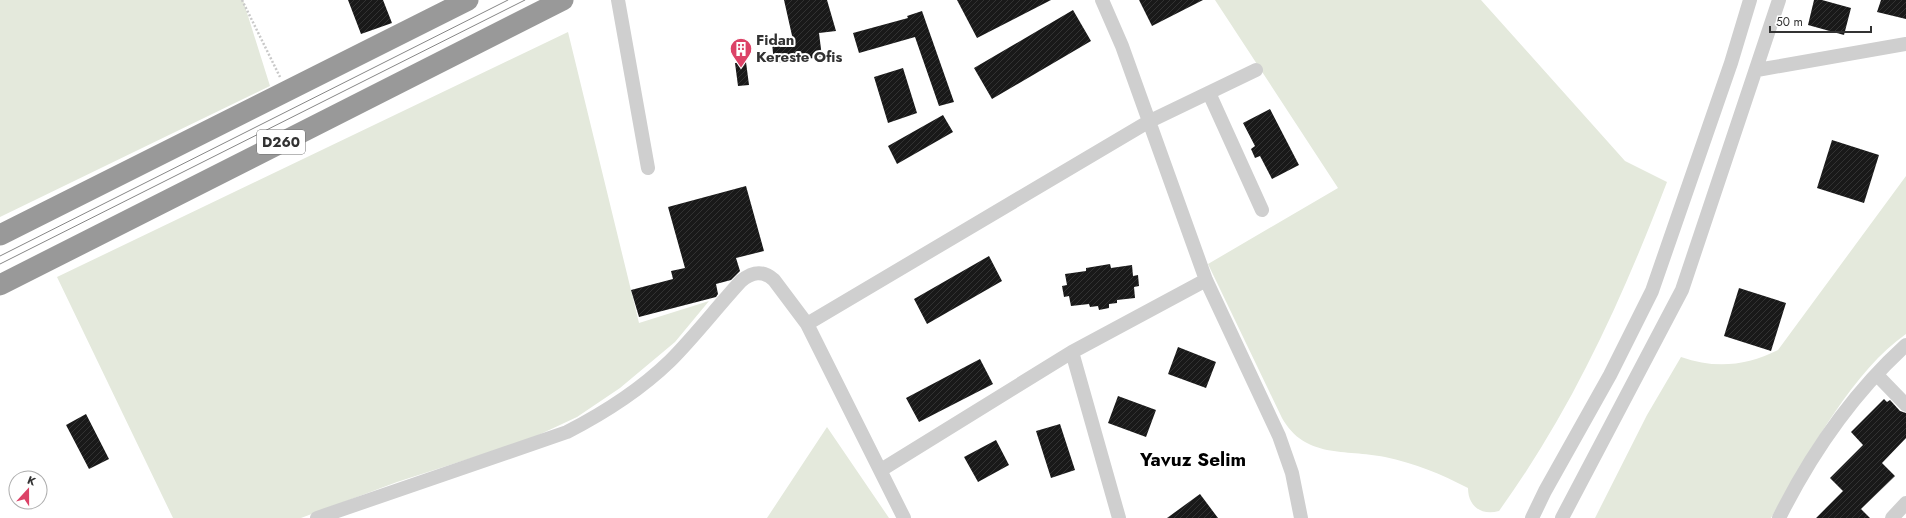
<svg xmlns="http://www.w3.org/2000/svg" width="1906" height="518" font-family="Jost,sans-serif">
	<defs>
		<pattern id="building-hatch" width="6" height="6" patternUnits="userSpaceOnUse"><rect width="6" height="6" fill="#191919"/><path d="M-1 1l2-2M0 6l6-6M5 7l2-2" fill="none" stroke="#323232"/></pattern>
	</defs>
	<rect width="100%" height="100%" fill="#fff"/>
	<!-- grass -->
	<path fill="#e4e9dc" d="M0,0H243L270,86L0,217Z
		M1215,0H1481L1625,161L1667,182C1623,297 1572,410 1499,511C1481,516 1468,506 1468,488C1441,474 1414,463 1385,457C1345,449 1305,459 1282,418L1208,264L1338,188Z
		M568,32L639,323L709,301L675,342L620,388L577,417L530,439L397,482L301,518H173L57,277Z
		M1906,176V334C1851,372 1805,460 1771,518H1595L1647,415L1681,357C1715,369 1746,366 1778,350Z
		M827,427L889,518H767Z"/>
	<!-- building -->
	<path fill="url(#building-hatch)" d="M348,0H383L392,23L361,34Z
		M784,0H827L836,31L819,33L822,57L774,63L772,43L793,40Z
		M957,0H1051L977,38Z
		M1139,0H1203L1152,26Z
		M1814,0H1822L1851,8L1844,35L1808,25Z
		M1881,0H1906V19L1877,12Z
		M1073,10L1091,41L992,99L974,68Z
		M922,11L954,102L939,106L915,37L859,53L853,33L908,18L907,16Z
		M746,62L749,85L738,86L735,63Z
		M903,68L917,113L888,123L874,77Z
		M1270,109L1299,165L1272,179L1260,156L1255,158L1251,149L1255,146L1243,123Z
		M943,115L953,132L897,164L888,146Z
		M1832,140L1879,155L1864,203L1817,188Z
		M746,186L764,251L736,258L740,271L731,280L716,284L718,294L716,297L639,317L631,290L673,279L671,271L685,268L668,207Z
		M989,256L1002,281L927,324L914,299Z
		M1110,264L1111,268L1132,265L1133,276L1138,275L1139,286L1134,287L1135,298L1117,300V303L1109,304V308L1099,310L1098,306L1090,307L1089,304L1071,306L1069,296L1064,297L1062,286L1067,285L1065,274L1086,271V268Z
		M1739,288L1786,303L1771,351L1724,336Z
		M1178,347L1216,362L1206,388L1168,374Z
		M980,359L993,384L919,422L906,398Z
		M1118,396L1156,410L1146,437L1108,423Z
		M1884,399L1887,402L1890,400L1900,411L1906,413V438L1882,463L1895,476L1861,509L1870,518H1816L1843,491L1830,478L1863,445L1851,432Z
		M86,414L109,459L89,469L66,425Z
		M1060,424L1075,470L1051,478L1036,431Z
		M996,440L1009,465L978,482L964,457Z
		M1200,494L1218,518H1167Z"/>
	<g fill="none" stroke-linecap="round" stroke-linejoin="round">
		<!-- path -->
		<path stroke="#c9c9c9" stroke-width="2.5" stroke-dasharray="2 2" stroke-linecap="butt" d="M242,0L280,77"/>
		<!-- minor -->
		<path stroke="#cfcfcf" stroke-width="14" d="M618,0L648,168
			M1102,0L1122,46L1206,280L1279,436L1292,473L1301,518
			M1757,70L1906,44
			M1209,93L1262,210
			M807,324L1148,122L1256,70
			M1072,352L1119,518
			M1877,375L1906,405
			M881,470L1072,352L1206,280
			M317,518L567,432C604,413 640,390 670,361C695,336 717,307 741,281C752,272 763,270 774,280L807,324L904,518
			M1532,518L1545,491L1610,375L1652,291L1731,63L1750,0
			M1562,518L1682,290L1779,0
			M1779,518C1811,454 1852,394 1906,345
			M1892,518L1906,503"/>
		<!-- highway -->
		<path stroke="#999" stroke-width="21" d="M0,235L468,0
			M0,285L563,0"/>
		<!-- tram -->
		<path stroke="#878787" stroke-width="1" d="M0,256L508,0
			M0,264L525,0"/>
	</g>
	<!-- icons -->
	<defs>
		<g id="building-pin" transform="scale(1.15)"><path d="M0 17L-7.5 6A9.5 9.5 0 1 1 7.5 6Z" fill="#dc4267" stroke="#fff"/><path d="M-4-6H4V6H1V3H-1V6H-4ZM-2.5-4.3h1.7v1.8h-1.7ZM.8-4.3h1.7v1.8H.8ZM-2.5-1h1.7V.8h-1.7ZM.8-1h1.7V.8H.8Z" fill="#fff"/></g>
	</defs>
	<g fill-rule="evenodd">
		<use href="#building-pin" x="741" y="49"/>
	</g>
	<g text-anchor="middle" dominant-baseline="central" stroke-width="4" stroke-linejoin="round" paint-order="stroke">
		<!-- shield labels -->
		<rect fill="#fff" stroke="#707070" stroke-width="1" x="257" y="130" width="48" height="24" rx="3"/>
		<g font-size="14" font-weight="bold" fill="#323232">
			<text x="281" y="142">D260</text>
		</g>
		<!-- poi labels -->
		<g font-size="15" font-weight="bold" fill="#323232" stroke="#fff" text-anchor="start">
			<text x="756" y="40">Fidan<tspan x="756" dy="17">Kereste Ofis</tspan></text>
		</g>
		<!-- district labels -->
		<g font-size="19" font-weight="bold" fill="#000" stroke="#fff">
			<text x="1193" y="459">Yavuz Selim</text>
		</g>
	</g>
	<!-- north arrow -->
	<g transform="translate(28 490) rotate(21)"><circle r="19" fill="#ffffff" stroke="#adadad"/>
	<path d="M0-3L7 15L0 10L-7 15Z" fill="#dc4267"/>
	<text y="-6" font-size="11" font-weight="bold" text-anchor="middle" fill="#323232">K</text>
	</g>
	<!-- scale -->
	<path d="M1770 26v6h101v-6" fill="none" stroke="#323232" stroke-width="2"/>
	<text x="1776" y="26" font-size="12" fill="#323232" stroke="#ffffff" stroke-width="3" paint-order="stroke">50 m</text>
</svg>
